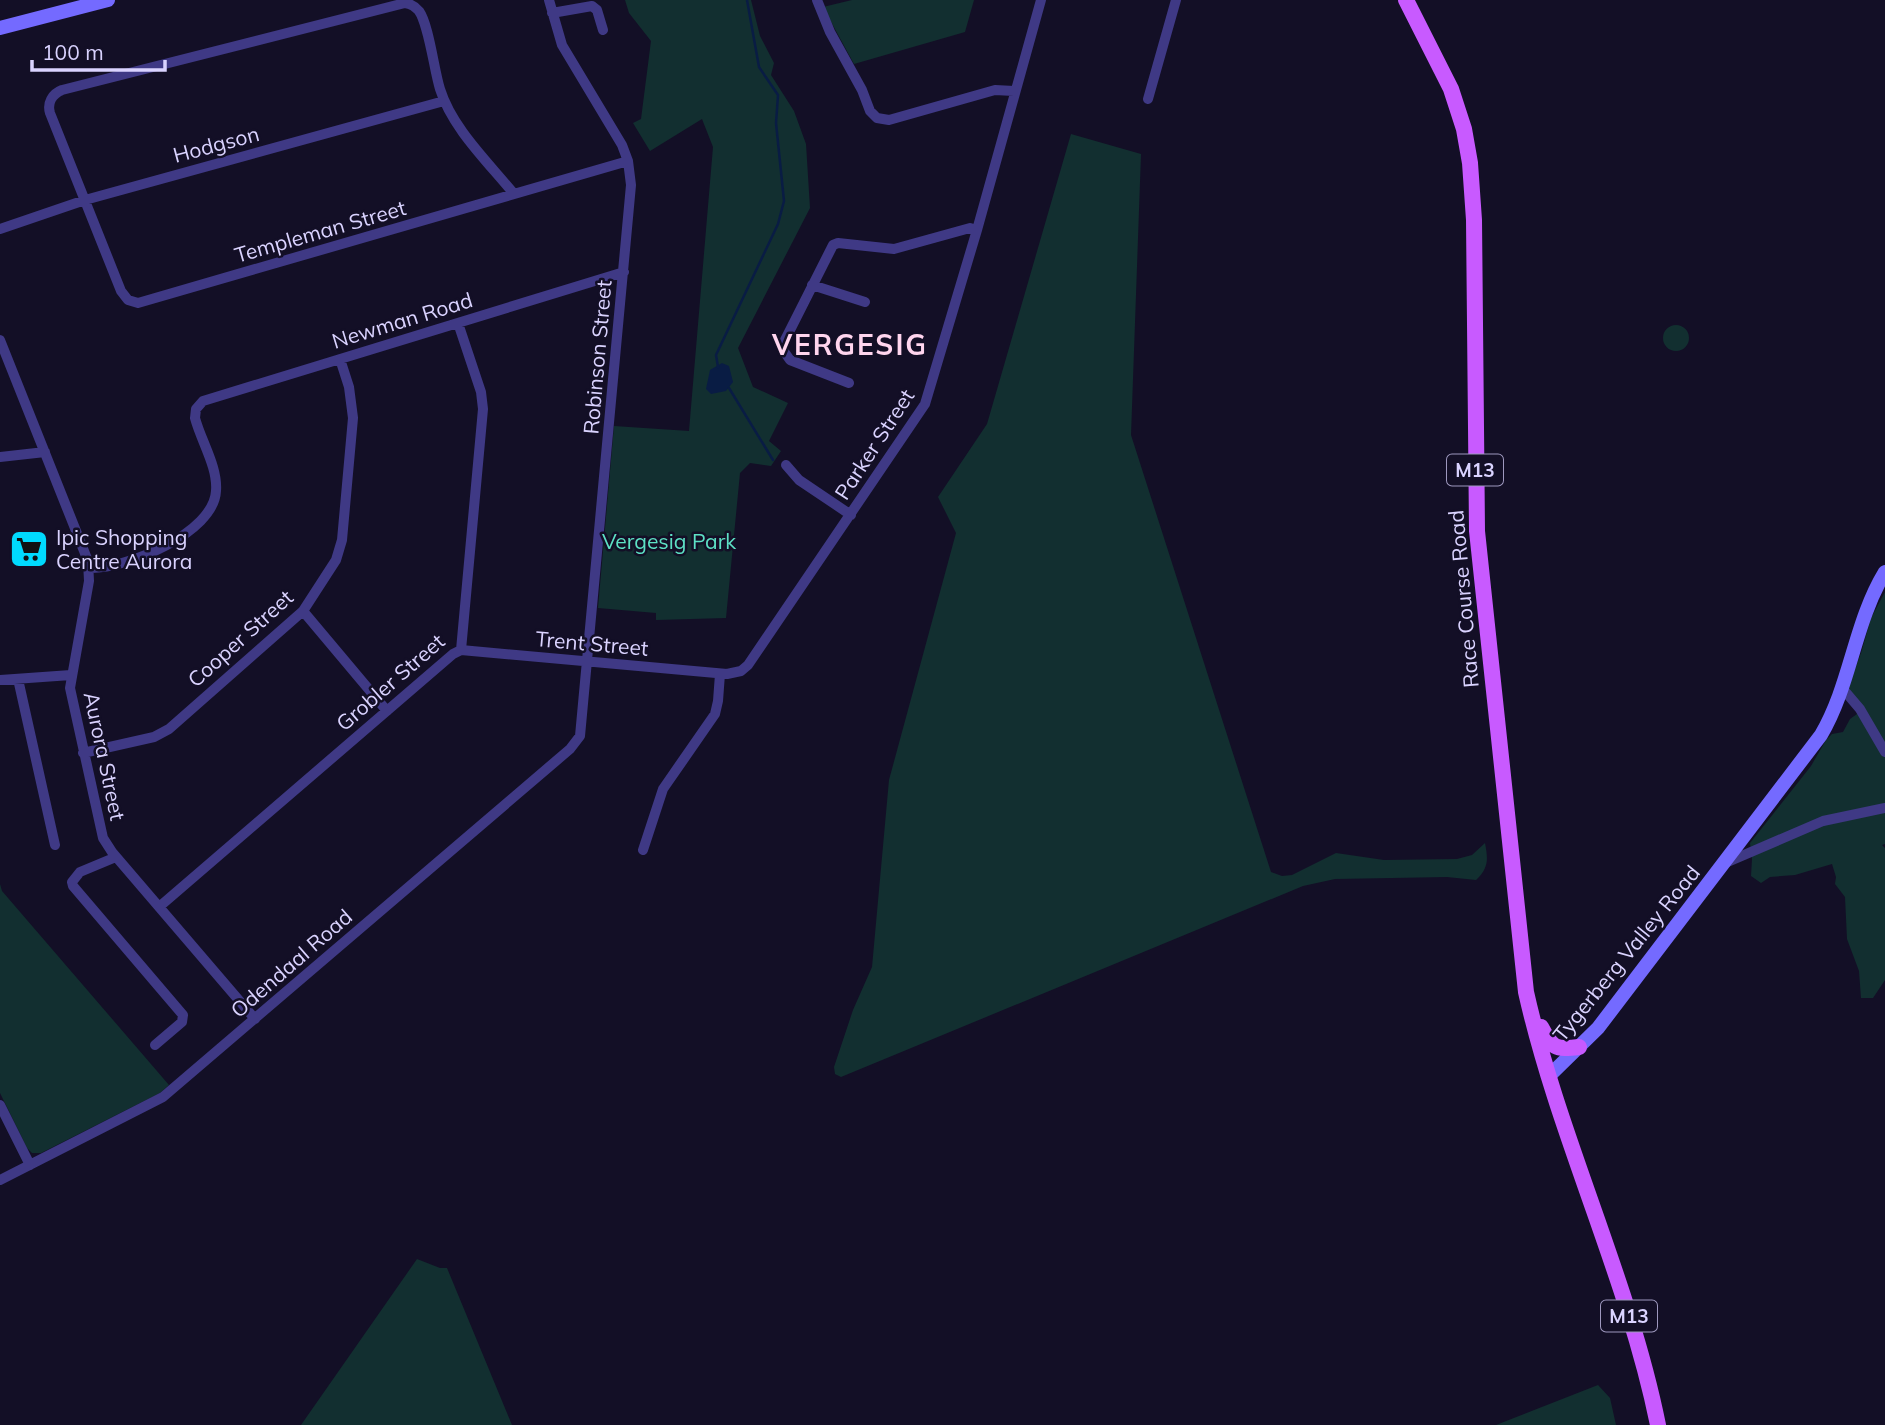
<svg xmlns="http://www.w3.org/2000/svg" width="1885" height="1425" font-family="Mulish,sans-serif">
	<rect width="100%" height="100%" fill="#130f26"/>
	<!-- green -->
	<path fill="#122f30" d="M625,0H751L760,36L774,63L771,75L794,111L806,144L810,208L738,348L753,387L788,403L769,441L781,451L771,466L750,463L740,473L726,618L656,620V613L598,608L614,426L689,431L713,147L702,119L650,151L633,123L641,119L651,41L629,13Z
		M852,0H974L965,32L854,64L823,7Z
		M1071,134L1141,154L1131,435L1271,872L1282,876L1292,875L1336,853L1384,860L1457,859L1472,855L1485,843C1488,859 1489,868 1476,880L1447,877L1335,879L1303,886L841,1077L835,1074L834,1067L853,1010L872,967L889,780L956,533L938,497L987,424Z
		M1663 338a13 13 0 1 1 26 0a13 13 0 1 1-26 0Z
		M1885,592V844L1882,845L1885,848V980L1873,998H1861L1859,971L1847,939L1845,897L1835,884L1836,877L1832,864L1795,875L1770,877L1761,883L1751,876L1752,859L1750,843L1811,766L1826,740L1832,734L1843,732L1850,719L1857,714L1849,689L1850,682L1861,653L1871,618Z
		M0,884L2,891L169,1085L160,1093L41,1153H32L27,1148L0,1093Z
		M417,1259L440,1268H447L512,1425H301Z
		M1598,1385L1610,1398L1616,1425H1496Z"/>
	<!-- water -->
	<path fill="#091c44" d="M722,363L729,366L733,382L726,391L711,394L706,389L710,370Z"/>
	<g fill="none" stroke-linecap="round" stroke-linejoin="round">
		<!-- stream -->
		<path stroke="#091c44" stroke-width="2.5" d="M718,367L716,355L778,224L784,201L776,123L778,95L759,67L747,0
			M729,388L773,460"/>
		<!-- street -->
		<path stroke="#3f3985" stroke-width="10" d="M817,0L830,32L862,90L870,111L877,118L889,120L995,90L1014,91
			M552,13L592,6L597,10L603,30
			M1148,99L1176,0
			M514,194C488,162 452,128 440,89C434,70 429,25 419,11C415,6 411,4 405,3L62,90C52,94 47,103 50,113L121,291L128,300L138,303L628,161
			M0,229L85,200L444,101
			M812,285L865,302
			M458,323L481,392L483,409L461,650
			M0,340L88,561L89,581L70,688L103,838L112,852L255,1019
			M849,383L790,360L783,350L784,342L833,245L838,243L894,249L970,228L977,230
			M0,457L45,452
			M786,465L799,480L851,515
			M90,568C126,569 214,533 216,491C218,467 201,441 195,418L196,409L203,401L624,272
			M303,611L387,711
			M461,650L727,674L741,671L748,665L925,404L977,230L1041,0
			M18,679L55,845
			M0,680L71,675
			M1843,689L1860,709L1885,752
			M83,753L154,737L169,729L303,611L336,560L342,540L353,418L349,387L340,359
			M643,850L663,789L715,714L718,701L720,674
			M116,857L80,872L72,882L73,886L183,1015L182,1022L155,1045
			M1723,864L1823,821L1885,808
			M159,907L453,654L461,650
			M0,1105L30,1165
			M0,1180L163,1097L570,749L580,736L631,185L628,161L622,145L562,45L549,0"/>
		<!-- secondary -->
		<path stroke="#746aff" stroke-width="14" d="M0,28L108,0
			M1549,1076L1598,1028L1821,735C1851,684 1854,623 1885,572"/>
		<!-- primary -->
		<path stroke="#c85aff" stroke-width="16" d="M1406,0L1451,89L1464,129L1470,163L1474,220L1477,531L1526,992C1559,1139 1628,1277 1658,1425
			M1541,1027C1552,1048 1555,1050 1579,1047"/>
	</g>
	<!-- icons -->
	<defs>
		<g id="supermarket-square" transform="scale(2.0125)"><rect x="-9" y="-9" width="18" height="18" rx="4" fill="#00dafe" stroke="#130f26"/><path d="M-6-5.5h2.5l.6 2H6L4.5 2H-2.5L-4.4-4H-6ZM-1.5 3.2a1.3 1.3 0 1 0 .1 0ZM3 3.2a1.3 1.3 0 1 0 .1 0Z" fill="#111"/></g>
	</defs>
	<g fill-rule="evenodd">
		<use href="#supermarket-square" x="29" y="549"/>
	</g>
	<g text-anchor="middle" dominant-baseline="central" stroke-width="5" stroke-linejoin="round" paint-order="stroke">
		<!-- shield labels -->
		<g fill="#130f26" stroke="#9e98be" stroke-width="2">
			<rect x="1447" y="454.5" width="56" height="31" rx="5"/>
			<rect x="1601" y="1300.5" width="56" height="31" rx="5"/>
		</g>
		<g font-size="19" font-weight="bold" fill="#dad3ff">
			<text x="1475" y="470">M13</text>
			<text x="1629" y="1316">M13</text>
		</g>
		<!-- street labels -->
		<g font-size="21" fill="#dad3ff" stroke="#130f26">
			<text transform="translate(216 144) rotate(-15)">Hodgson</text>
			<text transform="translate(320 231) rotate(-16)">Templeman Street</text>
			<text transform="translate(402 320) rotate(-17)">Newman Road</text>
			<text transform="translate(597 357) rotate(-85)">Robinson Street</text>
			<text transform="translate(874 444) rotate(-57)">Parker Street</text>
			<text transform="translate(1463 599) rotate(-95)">Race Course Road</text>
			<text transform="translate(240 638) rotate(-42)">Cooper Street</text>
			<text transform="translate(592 643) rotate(5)">Trent Street</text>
			<text transform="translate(390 682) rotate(-41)">Grobler Street</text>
			<text transform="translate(105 756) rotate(78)">Aurora Street</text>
			<text transform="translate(1626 953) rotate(-51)">Tygerberg Valley Road</text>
			<text transform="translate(291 963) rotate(-41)">Odendaal Road</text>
		</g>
		<!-- poi labels -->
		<g font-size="21" fill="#dad3ff" stroke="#130f26" text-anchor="start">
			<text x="56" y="537">Ipic Shopping<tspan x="56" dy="24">Centre Aurora</tspan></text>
		</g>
		<!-- park labels -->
		<g font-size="21" fill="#5de1c5" stroke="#130f26">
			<text x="669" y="541">Vergesig Park</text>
		</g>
		<!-- district labels -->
		<g font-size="28" font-weight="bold" letter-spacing="2" fill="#ffd5ee" stroke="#130f26">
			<text x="850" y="344">VERGESIG</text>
		</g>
	</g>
	<!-- scale -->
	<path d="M32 60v10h133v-10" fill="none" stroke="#dad3ff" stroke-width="3.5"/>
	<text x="42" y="60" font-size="21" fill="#dad3ff" stroke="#130f26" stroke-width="5" paint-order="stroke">100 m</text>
</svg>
